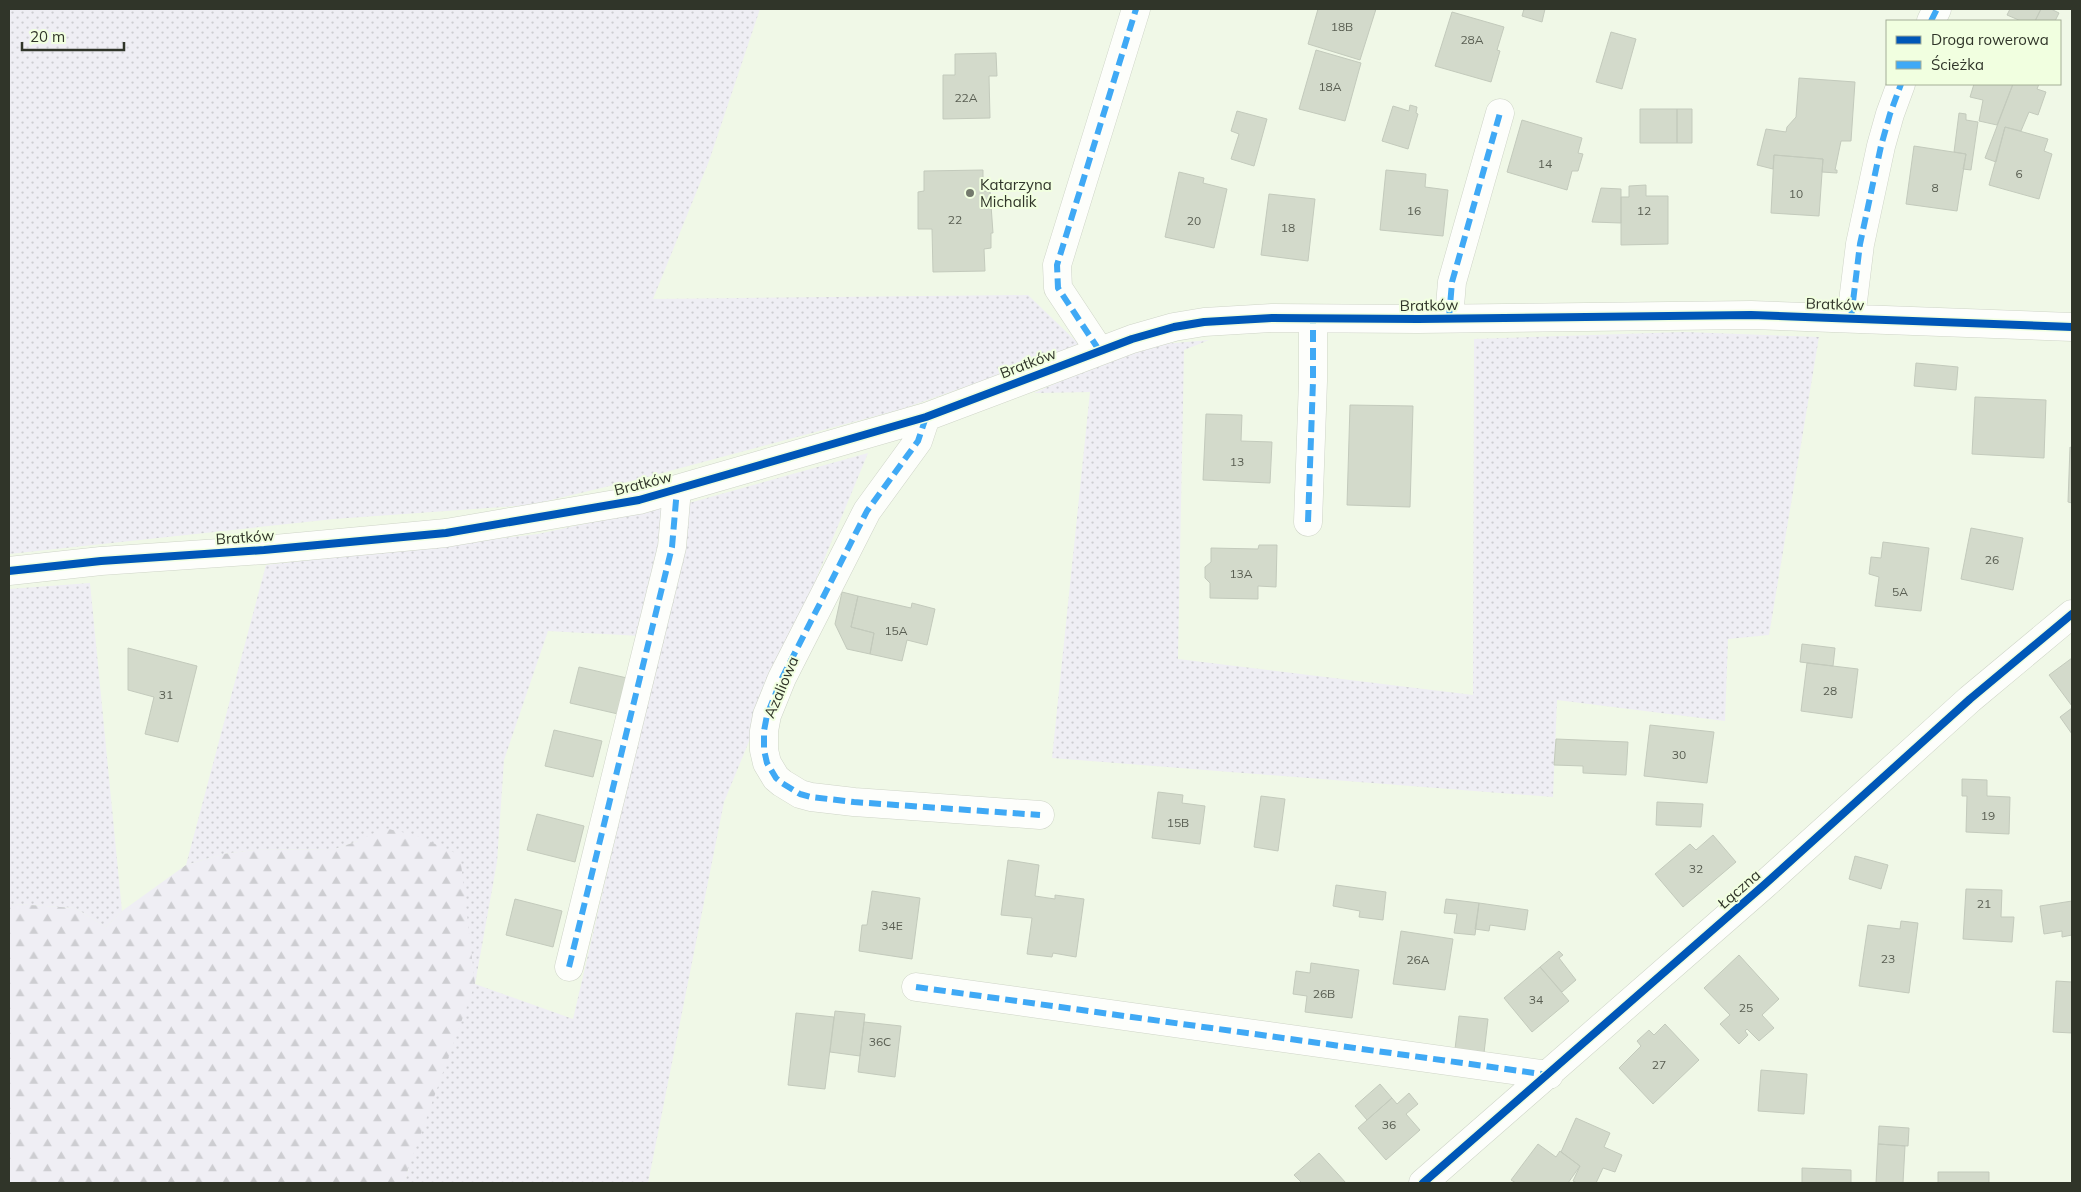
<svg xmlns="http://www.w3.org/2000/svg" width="2081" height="1192" font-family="Mulish,sans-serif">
	<defs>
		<pattern id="grass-dots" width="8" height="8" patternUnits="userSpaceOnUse" patternTransform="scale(1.25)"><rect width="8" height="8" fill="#efeef4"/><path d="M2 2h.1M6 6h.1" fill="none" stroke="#cdcdd1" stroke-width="1.8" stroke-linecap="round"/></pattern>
		<pattern id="forest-firs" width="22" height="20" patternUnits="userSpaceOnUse" patternTransform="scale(1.25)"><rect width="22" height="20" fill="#efeef4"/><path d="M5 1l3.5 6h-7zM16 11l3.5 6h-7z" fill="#cdcdd1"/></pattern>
	</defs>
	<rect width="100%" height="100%" fill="#f0f8e7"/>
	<!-- grass -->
	<path fill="url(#grass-dots)" d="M9,9H760L709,161L653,299L1028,295L1081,346L902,409L643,478L530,505L334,519L9,554Z
		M1684,332L1819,337L1769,635L1728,639L1725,721L1557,700L1553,797L1052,758L1090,392L1034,393L1092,367L1152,345L1209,340L1184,350L1178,659L1473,695L1474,339Z
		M868,453L724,802L648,1183H405L408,1169L358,841L335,849L254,850L223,854L186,865L266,565L538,534L666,506L641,636L548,631L504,760L497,862L475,984L573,1019L645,711L689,503Z
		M90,583L122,911L106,927L75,908L15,904L9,906V589Z"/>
	<!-- forest -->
	<path fill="url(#forest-firs)" d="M384,828L415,835L460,855L475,984L408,1169L405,1183H9V906L15,904L75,908L106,927L122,911L186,865L223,854L254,850L335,849L358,841Z"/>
	<!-- building -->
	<path fill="#d3dacb" stroke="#c3cabc" d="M1318,9H1376L1360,60L1308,44Z
		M1524,9H1545L1542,22L1522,16Z
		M2010,9H2041L2035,21H2021L2007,15Z
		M2041,9H2051L2059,13L2055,21H2035Z
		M1452,12L1504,27L1497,50L1500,51L1491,82L1435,66Z
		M1611,32L1636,39L1622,89L1596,82Z
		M1316,50L1361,63L1345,121L1299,109Z
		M996,53L997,76H989L990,118L943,119V75H955V54Z
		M1799,78L1855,82L1851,141H1841L1835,170H1837V173L1822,172L1823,159L1774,155L1773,169L1757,165L1766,129L1786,132L1787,127L1796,117Z
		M1974,84H2013L1997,125L1979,121L1983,100L1970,97Z
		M2013,84H2039L2037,89L2046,92L2038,115L2029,112L2021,131L2005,127L1996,162L1985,158Z
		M1410,105L1417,107L1416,113L1418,114L1408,149L1382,141L1393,106L1409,111Z
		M1640,109H1677V143H1640Z
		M1677,109H1692V143H1677Z
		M1237,111L1267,119L1254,166L1231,159L1239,134L1231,131Z
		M1959,113L1966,114V120L1978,122L1971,170L1963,169L1966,154L1954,152Z
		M1522,120L1582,138L1578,153L1583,154L1578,171H1572L1567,190L1507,172Z
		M2005,127L2048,139L2044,151L2052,154L2039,199L1989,185Z
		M1914,146L1966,154L1957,211L1906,204Z
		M1774,155L1823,159L1819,216L1771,213Z
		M983,170V191H990L993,233H991V248L984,249L985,271L933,272L932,229H918V192L924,191V171Z
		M1386,170L1426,174L1425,187L1448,190L1443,236L1380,230Z
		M1179,172L1204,178L1203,183L1227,189L1214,248L1165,237Z
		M1646,185V196H1668V244L1621,245V197H1629V186Z
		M1601,188L1621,189V223L1592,222Z
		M1269,194L1315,199L1308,261L1261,255Z
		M1916,363L1958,367L1956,390L1914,386Z
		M1975,397L2046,400L2044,458L1972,454Z
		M1350,405L1413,406L1410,507L1347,505Z
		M1206,414L1242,415L1241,441L1272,442L1270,483L1203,480Z
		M2070,447L2072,448V503L2068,502Z
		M1971,528L2023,538L2013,590L1961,579Z
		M1883,542L1929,548L1921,611L1875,606L1879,577L1869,574L1871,557L1881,558Z
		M1259,545H1277L1276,587L1258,586V599L1210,598V583L1205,578V567L1211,562V548L1258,549Z
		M842,592L858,596L851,627L874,633L870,654L847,649L835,624Z
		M858,596L911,608L912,603L935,609L927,645L907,640L902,661L870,654L874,633L851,627Z
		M1802,644L1835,648L1833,666L1800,662Z
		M128,648L197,666L178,742L145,734L154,697L128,690Z
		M2072,658V706L2049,675Z
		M1807,663L1858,669L1852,718L1801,711Z
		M579,667L627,678L618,714L570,703Z
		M2072,708V734L2060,717Z
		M1650,725L1714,732L1707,783L1644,776Z
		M554,730L602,741L593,777L545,766Z
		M1556,739L1628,742L1626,775L1583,773V766L1554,765Z
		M1962,779L1987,780V796L2010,797L2009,834L1966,832L1967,796H1962Z
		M1158,792L1183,795L1182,803L1205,806L1200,844L1152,838Z
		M1261,796L1285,799L1278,851L1254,847Z
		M1657,802L1703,804L1701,827L1656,825Z
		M537,814L584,826L575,862L527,850Z
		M1713,835L1736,862L1683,907L1655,874L1690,844L1696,850Z
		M1855,856L1888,865L1881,889L1849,879Z
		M1008,860L1039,865L1035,896L1055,899V895L1084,899L1076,957L1053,953L1052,957L1027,954L1032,918L1001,915Z
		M1336,885L1386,892L1383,920L1359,917L1360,911L1333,906Z
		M1966,889L2002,890L2001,917H2014L2012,942L1963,939Z
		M872,891L920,898L912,959L859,951L862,925H867Z
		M515,899L562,911L553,947L506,935Z
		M1446,899L1479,903L1475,935L1454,933L1457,914L1444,913Z
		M2072,901V935L2062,937V931L2044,934L2040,906Z
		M1479,903L1528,910L1525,930L1490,925L1489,931L1475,929Z
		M1901,921L1918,923L1909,993L1859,986L1868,925L1900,929Z
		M1401,931L1453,939L1445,990L1393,984Z
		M1559,951L1563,955L1559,958L1576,980L1562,992L1540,967Z
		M1739,955L1779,999L1762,1015L1774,1028L1759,1041L1747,1029L1745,1031L1748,1035L1739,1044L1720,1024L1730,1015L1704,988Z
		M1311,963L1359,970L1352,1018L1305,1012L1307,996L1293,994L1296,971L1310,973Z
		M1540,967L1569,1001L1532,1032L1504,998Z
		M2056,981L2072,982V1033L2053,1032Z
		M835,1011L865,1014L860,1056L830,1052Z
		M796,1013L834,1017L825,1089L788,1085Z
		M1459,1016L1488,1019L1484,1053L1455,1049Z
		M864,1022L901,1026L895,1077L858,1072Z
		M1665,1024L1699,1060L1653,1104L1619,1068L1641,1046L1637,1041L1649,1030L1654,1035Z
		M1761,1070L1807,1074L1804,1114L1758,1111Z
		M1380,1084L1392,1098L1367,1120L1355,1106Z
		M1409,1093L1418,1104L1406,1114L1420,1130L1386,1160L1358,1128L1392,1098L1397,1104Z
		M1576,1118L1610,1133L1604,1147L1622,1155L1615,1172L1603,1168L1596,1183H1577L1573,1181L1580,1166L1561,1152Z
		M1879,1126L1909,1128L1908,1146L1878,1144Z
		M1538,1144L1556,1157L1560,1151L1580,1166L1568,1183H1516L1511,1180Z
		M1878,1144L1905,1146L1903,1183H1876Z
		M1319,1153L1346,1183H1302L1294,1175Z
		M1802,1168L1851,1170V1183H1802Z
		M1938,1172H1989V1183H1938Z"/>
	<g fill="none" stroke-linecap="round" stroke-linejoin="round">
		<!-- minor casing -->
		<g stroke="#ced4c7" stroke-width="29">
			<path id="minor" d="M1931,21L1937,9
				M1449,318L1452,282L1500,113
				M1851,318L1860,244L1881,146L1890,114L1901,84
				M1099,350L1058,288L1057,265L1136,9
				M926,417L918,441L867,511L782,678L767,715L764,731V750L767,763L776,778L782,783L800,794L811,797L854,802L1040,815
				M1308,522L1313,381V319
				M9,571L101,561L264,550L446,533L639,500L926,417L1132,339L1174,327L1204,322L1272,318L1418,319L1751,315L2072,327
				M569,967L672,547L677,489
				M916,987L1549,1075
				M1423,1183L1764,885L1970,699L2072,614"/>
		</g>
		<!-- minor -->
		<use href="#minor" stroke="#fdfefb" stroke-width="28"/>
		<!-- quiet -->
		<path stroke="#3fa9f5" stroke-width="6" stroke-dasharray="12 6" stroke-linecap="butt" d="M1931,21L1937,9
			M1449,318L1452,282L1500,113
			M1851,318L1860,244L1881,146L1890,114L1901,84
			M1099,350L1058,288L1057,265L1136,9
			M926,417L918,441L867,511L782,678L767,715L764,731V750L767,763L776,778L782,783L800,794L811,797L854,802L1040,815
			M1308,522L1313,381V319
			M569,967L672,547L677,489
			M916,987L1549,1075"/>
		<!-- cycleway casing -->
		<g stroke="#f1ffe0" stroke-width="11">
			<path id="cycleway" d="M9,571L101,561L264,550L446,533L639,500L926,417L1132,339L1174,327L1204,322L1272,318L1418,319L1751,315L2072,327
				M1423,1183L1764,885L1970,699L2072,614"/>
		</g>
		<!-- cycleway -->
		<use href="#cycleway" stroke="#0057b8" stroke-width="8"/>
	</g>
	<!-- markers -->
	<circle fill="#73796c" stroke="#f1ffe0" stroke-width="2" cx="970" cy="193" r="5"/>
	<g text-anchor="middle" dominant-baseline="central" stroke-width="4" stroke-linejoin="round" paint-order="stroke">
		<!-- number labels -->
		<g font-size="12" fill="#595e52">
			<text x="1342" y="26">18B</text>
			<text x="1472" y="39">28A</text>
			<text x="1330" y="86">18A</text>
			<text x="966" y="97">22A</text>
			<text x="1545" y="163">14</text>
			<text x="2019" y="173">6</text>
			<text x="1935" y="187">8</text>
			<text x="1796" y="193">10</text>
			<text x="1414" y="210">16</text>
			<text x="1644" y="210">12</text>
			<text x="955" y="219">22</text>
			<text x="1194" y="220">20</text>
			<text x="1288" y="227">18</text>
			<text x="1237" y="461">13</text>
			<text x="1992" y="559">26</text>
			<text x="1241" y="573">13A</text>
			<text x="1900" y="591">5A</text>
			<text x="896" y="630">15A</text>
			<text x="1830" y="690">28</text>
			<text x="166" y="694">31</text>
			<text x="1679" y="754">30</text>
			<text x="1988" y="815">19</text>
			<text x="1178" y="822">15B</text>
			<text x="1696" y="868">32</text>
			<text x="1984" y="903">21</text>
			<text x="892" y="925">34E</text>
			<text x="1888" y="958">23</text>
			<text x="1418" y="959">26A</text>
			<text x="1324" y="993">26B</text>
			<text x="1536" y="999">34</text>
			<text x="1746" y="1007">25</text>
			<text x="880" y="1041">36C</text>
			<text x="1659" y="1064">27</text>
			<text x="1389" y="1124">36</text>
		</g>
		<!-- poi labels -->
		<g font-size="15" fill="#303529" stroke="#f1ffe0" text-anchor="start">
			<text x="980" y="184">Katarzyna<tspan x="980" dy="17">Michalik</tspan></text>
		</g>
		<!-- street labels -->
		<g font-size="15" fill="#303529" stroke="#f1ffe0">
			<text transform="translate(1835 304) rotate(2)">Bratków</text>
			<text transform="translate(1429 305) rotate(-1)">Bratków</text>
			<text transform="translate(1028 363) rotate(-21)">Bratków</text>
			<text transform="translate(643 483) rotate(-14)">Bratków</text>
			<text transform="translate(245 537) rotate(-4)">Bratków</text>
			<text transform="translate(781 687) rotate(-67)">Azaliowa</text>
			<text transform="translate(1739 889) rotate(-41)">Łączna</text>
		</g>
	</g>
	<!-- border -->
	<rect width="2081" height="1192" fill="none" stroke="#303529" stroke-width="20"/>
	<!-- legend -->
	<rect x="1886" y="20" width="175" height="65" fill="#f1ffe0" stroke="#a4ae97"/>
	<rect x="1896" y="36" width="25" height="8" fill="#0057b8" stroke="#a4ae97"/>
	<text x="1931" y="45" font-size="15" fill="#303529">Droga rowerowa</text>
	<rect x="1896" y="61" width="25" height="8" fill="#3fa9f5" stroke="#a4ae97"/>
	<text x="1931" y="70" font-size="15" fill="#303529">Ścieżka</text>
	<!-- scale -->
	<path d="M22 42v8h102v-8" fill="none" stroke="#303529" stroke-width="2.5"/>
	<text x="30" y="42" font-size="15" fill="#303529" stroke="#f1ffe0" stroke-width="4" paint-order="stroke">20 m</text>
</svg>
